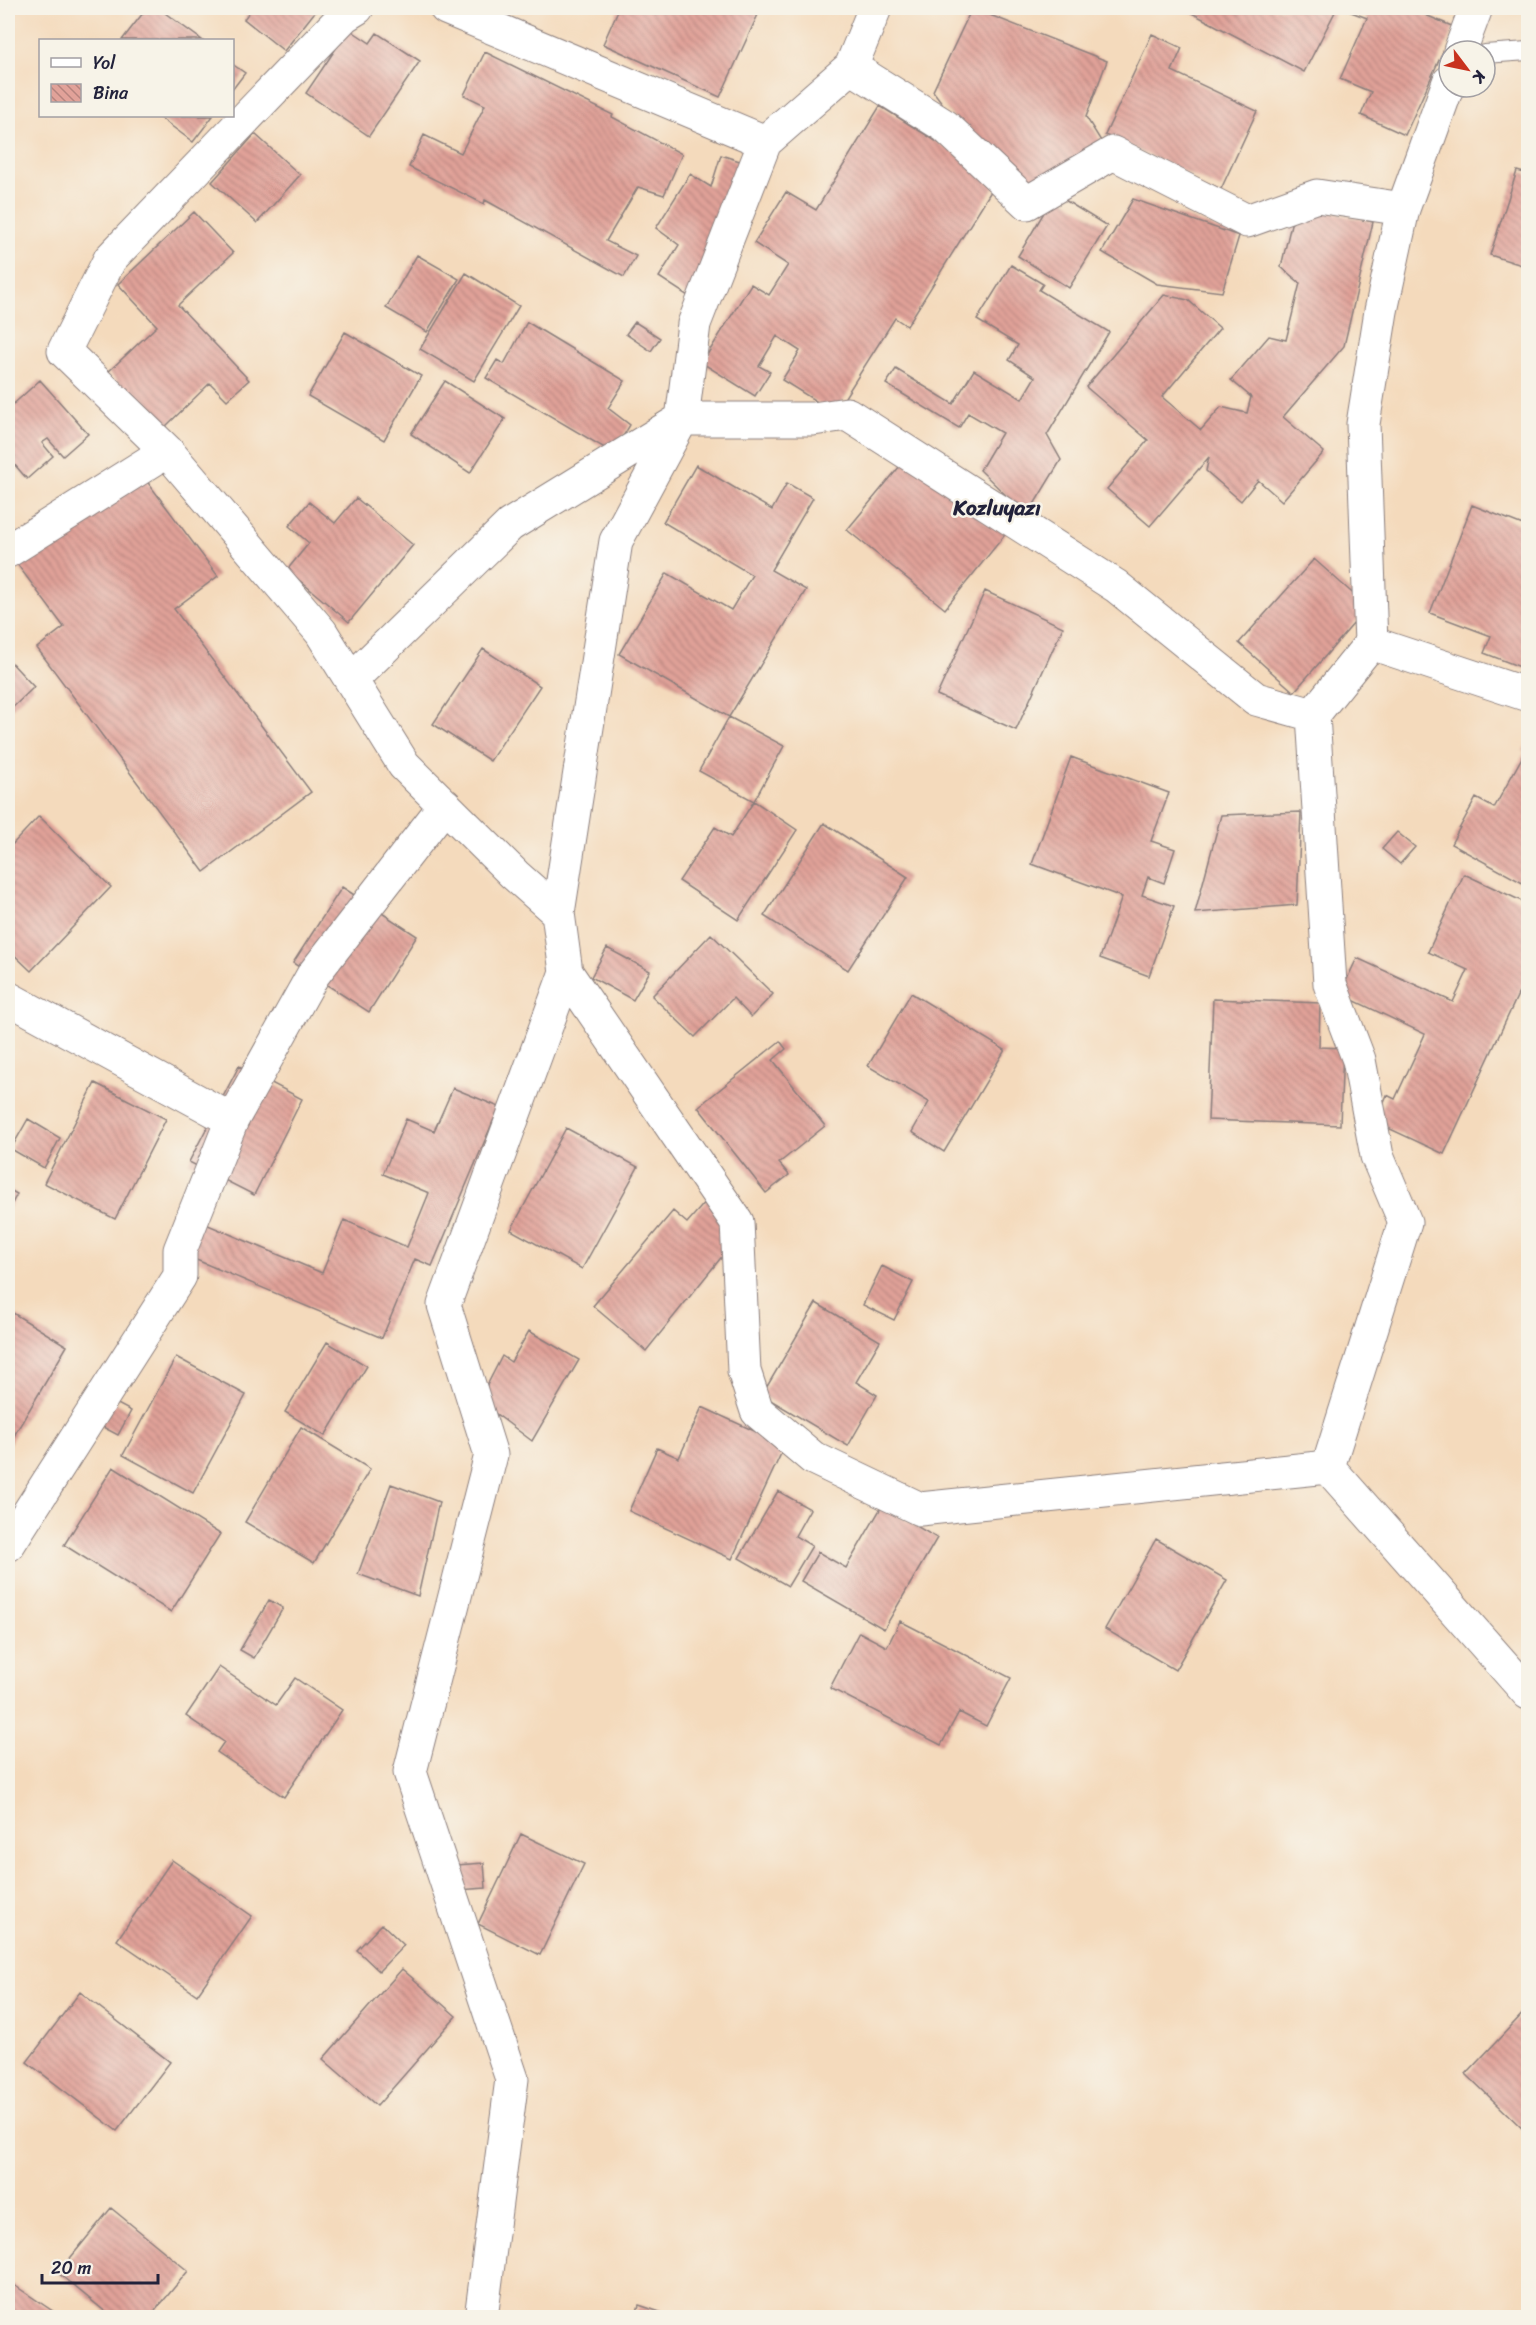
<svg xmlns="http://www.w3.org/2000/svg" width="1536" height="2325" font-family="Sriracha,sans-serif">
	<defs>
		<pattern id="building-back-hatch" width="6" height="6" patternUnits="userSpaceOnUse" patternTransform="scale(1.5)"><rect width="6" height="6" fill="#e1a299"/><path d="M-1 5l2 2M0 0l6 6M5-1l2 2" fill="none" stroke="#b6847e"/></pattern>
	</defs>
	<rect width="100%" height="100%" fill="#f7f3e8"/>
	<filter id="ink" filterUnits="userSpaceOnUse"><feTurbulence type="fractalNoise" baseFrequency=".0167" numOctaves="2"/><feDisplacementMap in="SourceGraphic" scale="12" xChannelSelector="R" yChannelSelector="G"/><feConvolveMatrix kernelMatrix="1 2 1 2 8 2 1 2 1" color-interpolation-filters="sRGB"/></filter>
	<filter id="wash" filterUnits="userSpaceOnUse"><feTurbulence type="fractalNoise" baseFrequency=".008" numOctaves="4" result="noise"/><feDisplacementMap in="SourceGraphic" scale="24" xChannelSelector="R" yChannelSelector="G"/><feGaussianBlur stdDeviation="1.35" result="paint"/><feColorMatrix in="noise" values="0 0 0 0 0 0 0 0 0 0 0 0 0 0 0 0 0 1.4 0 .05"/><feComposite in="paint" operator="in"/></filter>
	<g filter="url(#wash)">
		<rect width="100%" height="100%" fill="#f4dabc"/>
		<g id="blocks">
			<!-- building -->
			<path fill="url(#building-back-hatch)" d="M147,8H158L202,40H122Z
				M252,8H318L284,51L244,19Z
				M619,8H761L720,97L603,44Z
				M972,8L1107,61L1086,117L1101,141L1026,197L984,158L933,91Z
				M1188,8H1337L1304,72L1186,10Z
				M1347,8H1409L1454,27L1405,135L1361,115L1371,92L1340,79L1367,18L1346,10Z
				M349,29L370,43L377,33L420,61L369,136L306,93Z
				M1152,34L1182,48L1172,71L1257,111L1221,189L1105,135Z
				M485,52L613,115L612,117L682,154L664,195L638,187L606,241L636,256L624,277L485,200L484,204L409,167L424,135L461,153L485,105L464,95Z
				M232,64L245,73L232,90Z
				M880,106L998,180L907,326L895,318L835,413L782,380L800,351L777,336L759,366L770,372L755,396L702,363L751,284L769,295L788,265L754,243L786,192L816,210Z
				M158,116H213L193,142Z
				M255,134L300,175L257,223L212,182Z
				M721,155L752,165L691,298L659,277L679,245L656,228L690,174L711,187Z
				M1517,171L1528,174V267L1490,255Z
				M1055,194L1107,226L1069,288L1018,256Z
				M1133,199L1239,236L1222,292L1157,284L1102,252Z
				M1306,207L1373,222L1344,346L1283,417L1324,452L1282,501L1258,480L1241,501L1206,471L1209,457L1150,526L1107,489L1148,440L1086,387L1164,295L1188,300L1220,328L1162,397L1201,430L1221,407L1247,413L1251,397L1231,380L1269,336L1286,340L1300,283L1281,267L1291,224Z
				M194,212L233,253L178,305L249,380L227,400L210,383L163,429L108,372L157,326L118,284Z
				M417,255L459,279L427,332L386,308Z
				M1011,265L1043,284L1039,290L1109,332L1047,435L1061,460L1027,516L980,470L1002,433L968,413L959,428L886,384L896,369L953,404L974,370L1022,399L1035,377L1009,360L1018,345L977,320Z
				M466,273L519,306L474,381L420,349Z
				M527,322L625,381L608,408L630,425L613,453L486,378L497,360L504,364Z
				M635,322L660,338L651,351L626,334Z
				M345,332L421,376L384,440L308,396Z
				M40,380L88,434L63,456L48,439L42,443L53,456L27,479L8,457V409Z
				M445,381L505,419L470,473L411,434Z
				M905,460L1008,531L945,609L847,530Z
				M696,465L772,510L787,483L813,498L771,570L806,590L729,717L619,654L667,573L731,610L752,575L663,522Z
				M140,472L218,576L174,609L311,792L204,872L37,648L64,627L17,564Z
				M356,498L413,545L349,622L287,570L309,543L289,526L309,502L335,523Z
				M1472,505L1528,527V670L1484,653L1491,636L1430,613Z
				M1314,559L1368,607L1294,692L1239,643Z
				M985,591L1063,627L1016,730L937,695Z
				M483,649L540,686L490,761L433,724Z
				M8,659L34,687L8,712Z
				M729,717L784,746L754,801L797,830L738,920L679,881L715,827L731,837L754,801L699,771Z
				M1528,741V886L1451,844L1476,798L1494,808L1525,752L1523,751Z
				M1071,757L1169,793L1151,841L1175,849L1164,883L1148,877L1142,895L1174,906L1149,976L1100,958L1122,897L1032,864Z
				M1301,812L1297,905L1195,913L1221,815Z
				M39,816L111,887L31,971L8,949V849Z
				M824,823L908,877L848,970L764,916Z
				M1397,832L1415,847L1400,864L1382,849Z
				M1464,874L1528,904V973L1444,1154L1375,1122L1387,1095L1395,1099L1425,1034L1340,994L1357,958L1453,1002L1468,970L1428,952Z
				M342,887L417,936L369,1012L293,963Z
				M711,934L773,994L751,1017L733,998L695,1037L652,996Z
				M607,948L650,971L633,1000L591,977Z
				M911,993L1005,1050L944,1152L912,1132L929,1102L868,1066Z
				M1213,999L1320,1003L1319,1047L1343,1048L1340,1125L1208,1120Z
				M780,1041L786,1049L773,1060L825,1126L779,1163L789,1175L766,1193L698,1107Z
				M239,1066L302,1099L254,1195L189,1162Z
				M95,1083L166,1119L115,1219L44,1183Z
				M453,1088L499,1107L432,1266L415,1259L382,1338L187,1256L201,1222L322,1273L344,1220L407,1247L429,1193L383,1174L406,1119L434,1131Z
				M28,1119L60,1138L44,1168L11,1149Z
				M566,1128L638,1167L582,1269L511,1230Z
				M8,1189L17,1194L8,1211Z
				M714,1192L728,1249L646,1351L593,1306L673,1211L687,1223Z
				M882,1266L913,1282L894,1320L863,1305Z
				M816,1303L880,1341L856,1382L877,1395L848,1446L762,1395Z
				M8,1310L67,1346L8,1446Z
				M529,1331L579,1360L532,1441L479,1401L502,1356L511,1362Z
				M327,1342L367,1366L325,1436L285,1412Z
				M176,1357L246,1395L193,1493L123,1455Z
				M91,1390L131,1411L118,1435L78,1414Z
				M702,1407L785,1445L732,1559L629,1511L657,1448L679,1458Z
				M301,1427L370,1469L314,1563L245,1522Z
				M113,1467L220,1534L171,1612L64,1545Z
				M391,1484L439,1502L418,1596L358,1574Z
				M778,1491L810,1509L795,1536L812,1546L788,1586L739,1558Z
				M882,1506L937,1538L884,1629L801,1581L818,1552L846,1568Z
				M1156,1539L1227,1580L1175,1670L1105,1629Z
				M269,1600L283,1608L254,1658L240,1650Z
				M900,1621L1011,1678L986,1726L959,1712L941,1745L830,1688L859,1632L887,1647Z
				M219,1667L276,1705L295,1678L342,1710L284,1797L217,1752L224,1742L186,1716Z
				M521,1834L584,1864L540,1955L478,1924Z
				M172,1860L252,1916L197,1995L117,1940Z
				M484,1863L486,1888L458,1890L456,1865Z
				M382,1924L404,1945L379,1971L357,1950Z
				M402,1969L456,2016L377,2106L323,2059Z
				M80,1992L170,2062L117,2131L27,2062Z
				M1528,2008V2134L1466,2074Z
				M111,2208L188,2271L149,2318H113L58,2273Z
				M14,2285L63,2318H8V2295Z
				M639,2305L675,2317V2318H635Z"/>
		</g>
	</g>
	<g filter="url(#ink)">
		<use href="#blocks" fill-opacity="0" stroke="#8b7e7c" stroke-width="1.5"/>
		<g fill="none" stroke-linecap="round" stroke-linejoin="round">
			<!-- lane casing -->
			<g stroke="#8b7e7c" stroke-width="20">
				<path id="lane" d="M1485,54L1528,51"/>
			</g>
			<!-- street casing -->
			<g stroke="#8b7e7c" stroke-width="35">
				<path id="street" d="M357,8L344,16L110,259L64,351L167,451L321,632L404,765L515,875L558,913
					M446,8L765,142
					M1460,51L1476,8
					M851,67L945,126L1027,203L1113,153L1247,221L1317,196L1403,209
					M8,551L167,451
					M1371,643L1528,695
					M351,680L510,525L682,419H813L847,414L1116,586L1256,699L1313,715
					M566,972L737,1222L744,1371L757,1411L813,1458L920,1509L1328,1467L1528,1693
					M8,998L232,1120
					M1328,1467L1405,1222L1377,1156L1359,1060L1330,984L1313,715L1371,643L1363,424L1381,311L1403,209L1449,82
					M8,1545L180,1276V1250L232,1120L313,975L445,805
					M481,2318L512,2079L410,1772L491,1455L444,1305L566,972L558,913L616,541L682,419L694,324L765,142L851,67L875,8"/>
			</g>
			<!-- lane -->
			<use href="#lane" stroke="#fff" stroke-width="18"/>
			<!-- street -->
			<use href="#street" stroke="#fff" stroke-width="33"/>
		</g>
	</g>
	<g text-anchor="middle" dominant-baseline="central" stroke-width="5" stroke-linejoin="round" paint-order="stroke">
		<!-- quarter labels -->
		<g font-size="21" font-weight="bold" fill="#22223b" stroke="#f7f3e8">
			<text x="997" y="508">Kozluyazı</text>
		</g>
	</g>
	<!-- margin -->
	<rect width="1536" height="2325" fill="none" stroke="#f7f3e8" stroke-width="30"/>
	<!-- legend -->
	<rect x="39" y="39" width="195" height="78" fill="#f7f3e8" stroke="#a29fa3" stroke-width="1.5"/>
	<rect x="51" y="58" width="30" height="9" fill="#ffffff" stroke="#a29fa3" stroke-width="1.5"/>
	<text x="93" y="69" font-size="18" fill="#22223b">Yol</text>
	<rect x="51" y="84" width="30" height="18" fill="url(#building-back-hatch)" stroke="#a29fa3" stroke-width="1.5"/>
	<text x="93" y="99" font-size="18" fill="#22223b">Bina</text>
	<!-- north arrow -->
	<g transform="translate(1467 69) rotate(122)"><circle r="28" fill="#f7f3e8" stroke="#a29fa3" stroke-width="1.5"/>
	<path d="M0-4.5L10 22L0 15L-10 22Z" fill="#c8321e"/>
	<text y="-9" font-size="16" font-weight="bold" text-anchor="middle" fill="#22223b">K</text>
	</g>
	<!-- scale -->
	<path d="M42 2274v9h116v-9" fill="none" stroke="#22223b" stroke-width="3"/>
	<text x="51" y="2274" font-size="18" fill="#22223b" stroke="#f7f3e8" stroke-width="4.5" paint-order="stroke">20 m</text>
</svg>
